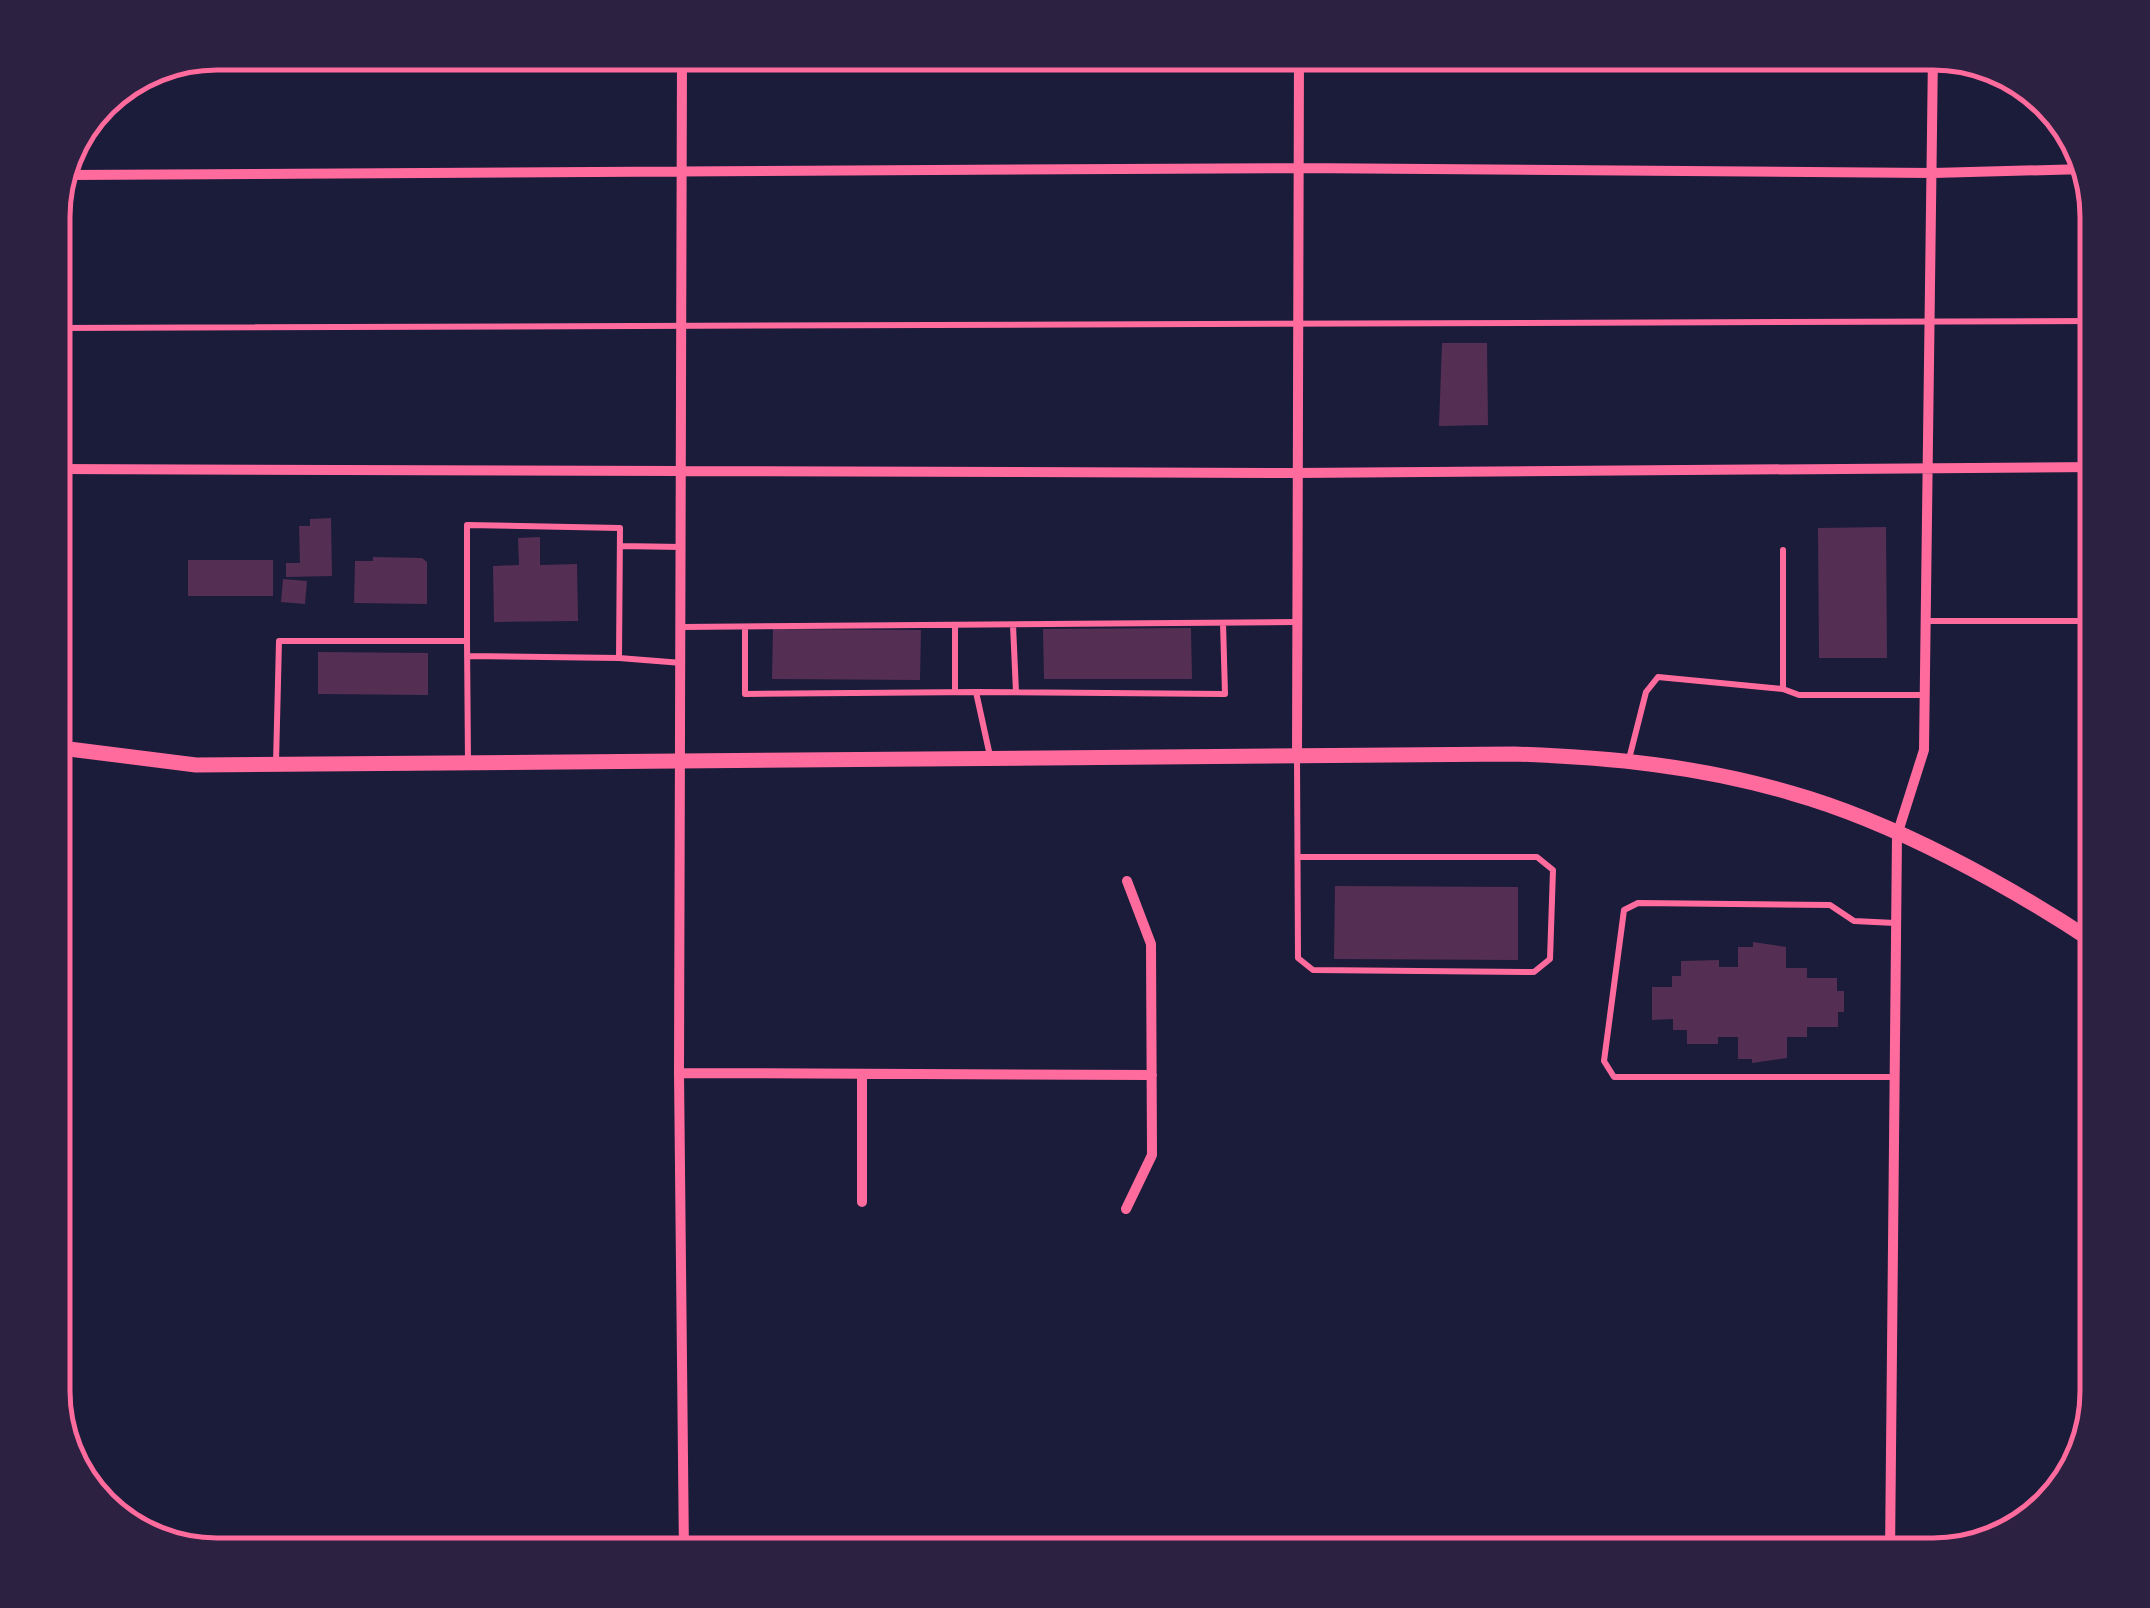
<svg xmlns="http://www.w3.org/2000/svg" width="2150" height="1608" font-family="Jost,sans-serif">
	<rect width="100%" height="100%" fill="#1b1b3a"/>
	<!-- building -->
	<path fill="#542f53" d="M1442,343H1487L1488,425L1439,426Z
		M331,518L332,576L286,577V563H300L299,526H310V519Z
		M1886,527L1887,658H1819L1818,528Z
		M540,537V565L577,564L578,621L494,622L493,566L519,565L518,538Z
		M373,557L422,558L427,562V604L354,603L355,561H373Z
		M188,560H273V596H188Z
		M283,579L307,581L305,604L281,602Z
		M1191,628L1192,679H1044L1043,629Z
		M773,629L921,630L920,680L772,679Z
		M318,652L428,653V695L318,694Z
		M1335,886L1518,887V960L1334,959Z
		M1753,942L1786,947V968H1807V978H1837V991H1844V1012H1838V1027H1807V1037H1787V1058L1752,1063V1059H1738V1037H1718V1044H1687V1030H1673V1019L1652,1020V987H1672V976H1681V961L1719,960V967H1738V947H1753Z"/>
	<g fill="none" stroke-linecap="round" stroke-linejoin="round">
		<!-- service -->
		<path stroke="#ff6b9d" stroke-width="6" d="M53,328L2097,321
			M620,546L682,547
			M1783,550V689L1799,695H1925
			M1925,621H2097
			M955,625V692
			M1013,625L1016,692
			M682,627L1296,622
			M745,627V694L976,692L990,756
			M467,641V525L620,528L619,658L467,656
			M619,658L682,663
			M976,692L1225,694L1223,623
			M1297,758L1298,958L1313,970L1534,972L1550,959L1553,870L1537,857H1298
			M1629,759L1646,692L1658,677L1783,689
			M276,763L279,641H467L468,763
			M1894,1077H1614L1604,1061L1624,910L1638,903L1830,905L1854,921L1895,923"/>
		<!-- minor -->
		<path stroke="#ff6b9d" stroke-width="10" d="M682,53L679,1073L684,1555
			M68,175L1297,168L1933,173L2086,169
			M53,469L1295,473L2097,467
			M56,747L67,469V176
			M1297,756L1299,53
			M679,1073L1152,1075
			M862,1202V1074
			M1126,1209L1152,1155L1151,944L1127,881
			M1890,1555L1897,835L1924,750L1933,53"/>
		<!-- secondary -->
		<path stroke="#ff6b9d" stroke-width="15" d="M53,747L196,765L1514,754C1608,757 1700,766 1791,793C1894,822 2008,885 2097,944"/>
	</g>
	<!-- crop -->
	<path d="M0 0H2150V1608H0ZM217 70H1933A147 147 0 0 1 2080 217V1391A147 147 0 0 1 1933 1538H217A147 147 0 0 1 70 1391V217A147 147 0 0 1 217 70Z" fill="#2d2142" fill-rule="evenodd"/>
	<path fill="none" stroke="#ff6b9d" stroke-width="5" d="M217 70H1933A147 147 0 0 1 2080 217V1391A147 147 0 0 1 1933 1538H217A147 147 0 0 1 70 1391V217A147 147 0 0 1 217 70Z"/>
</svg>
